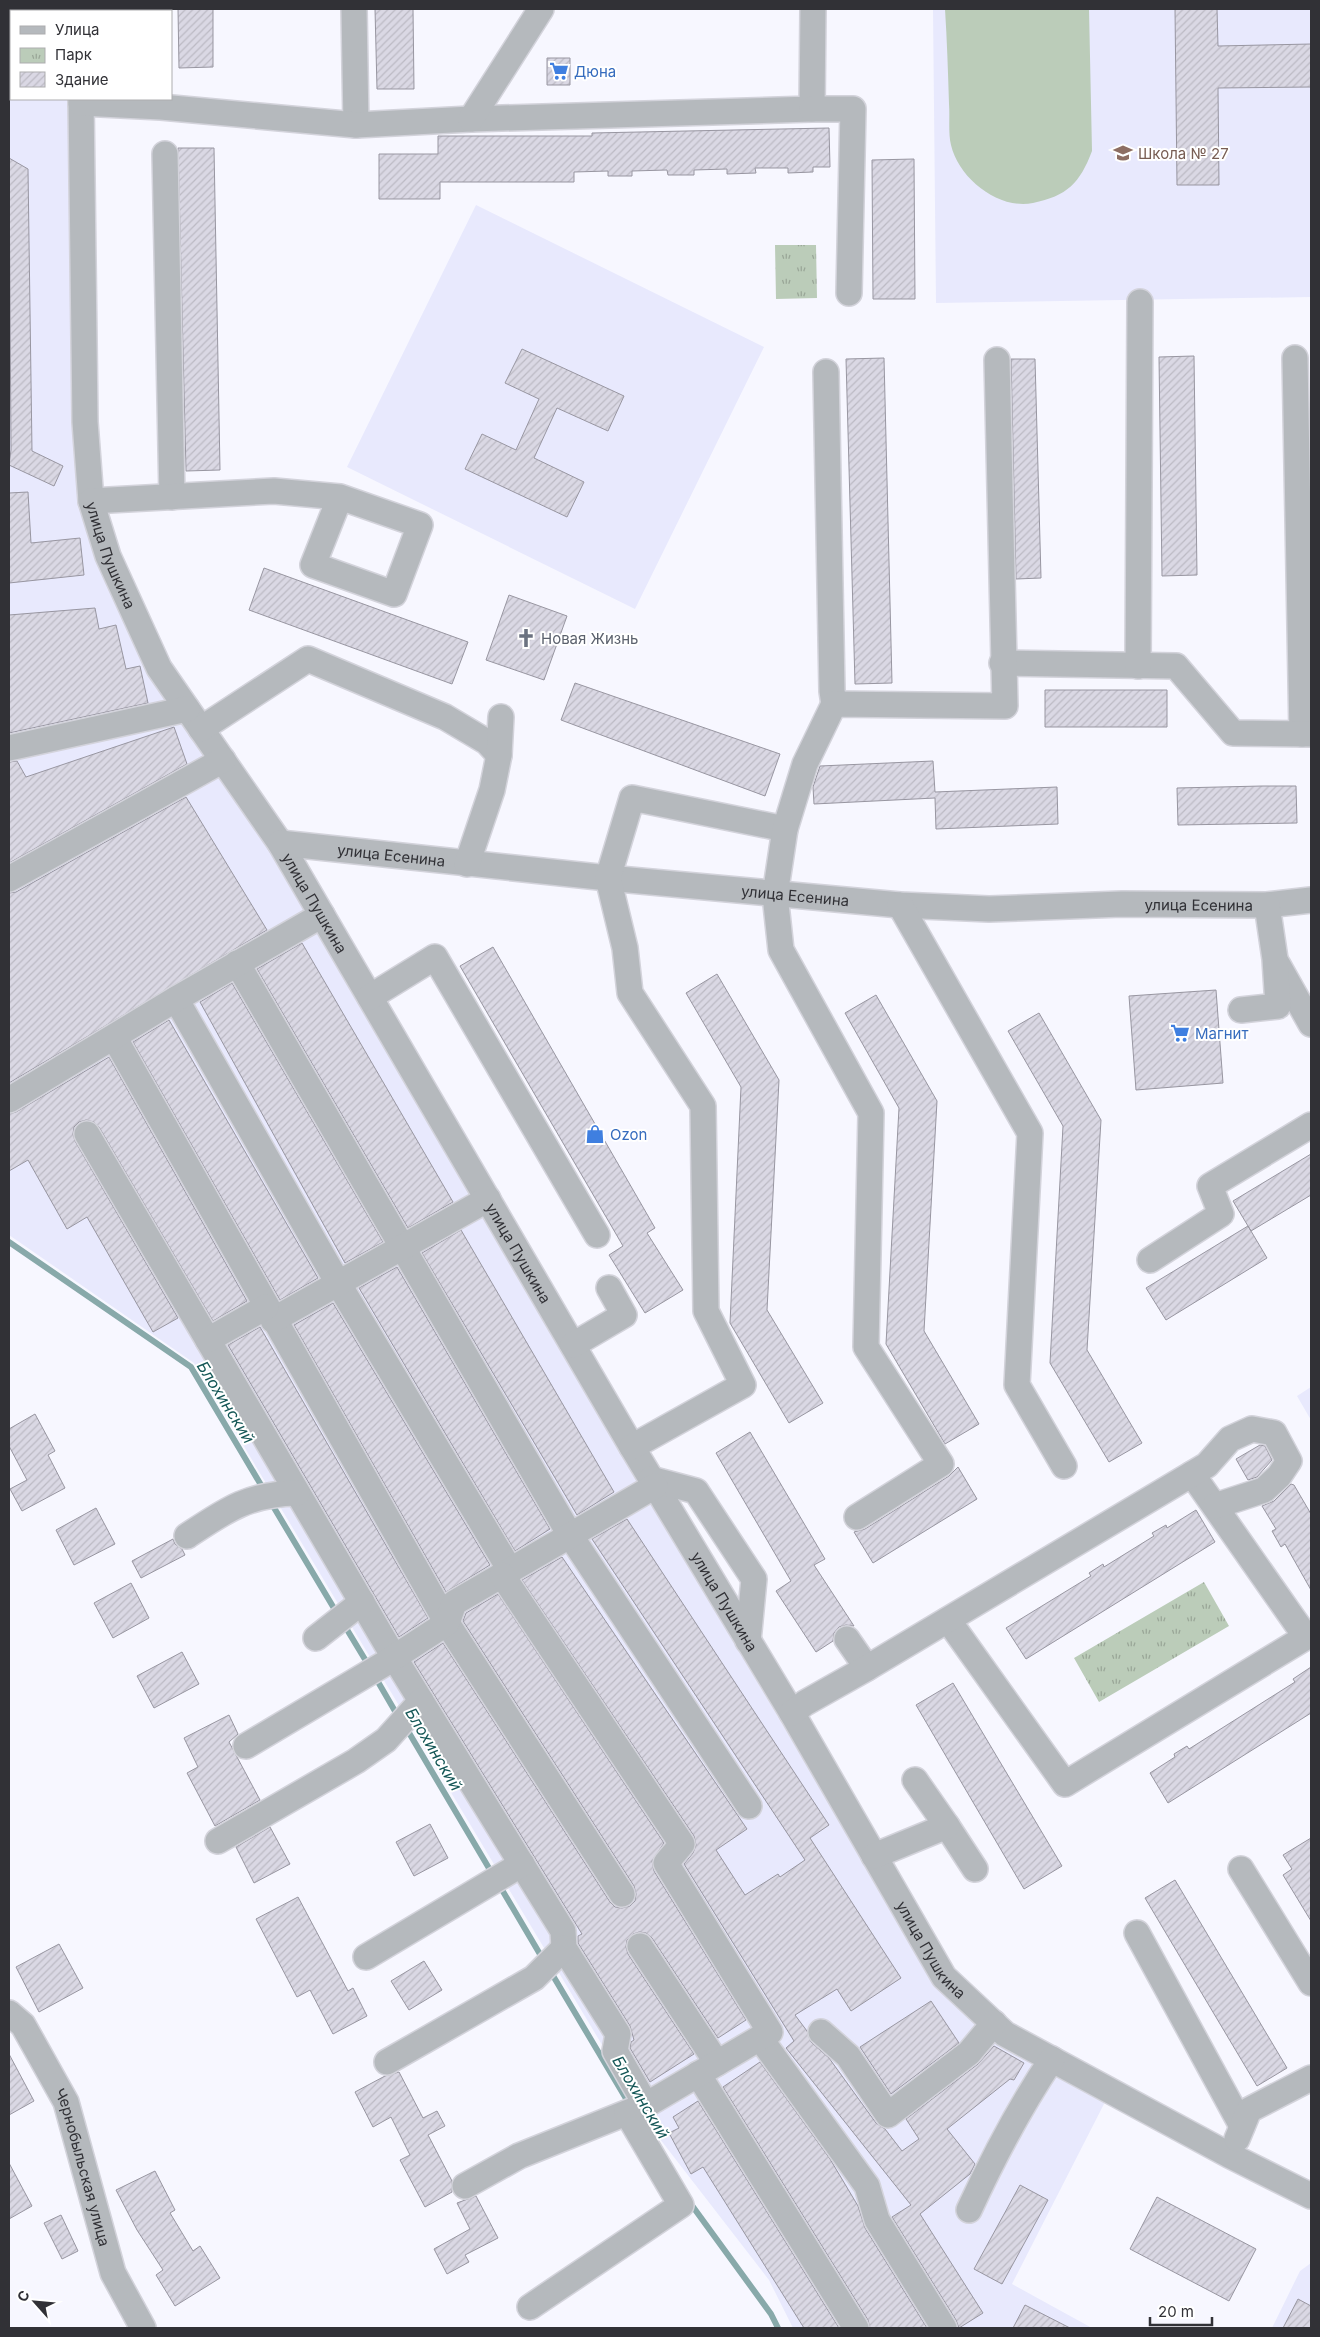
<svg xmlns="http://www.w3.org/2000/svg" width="1320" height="2337" font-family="Inter,sans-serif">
	<defs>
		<pattern id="park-tufts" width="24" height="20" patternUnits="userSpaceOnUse" patternTransform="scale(1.25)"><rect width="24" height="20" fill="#bbccb9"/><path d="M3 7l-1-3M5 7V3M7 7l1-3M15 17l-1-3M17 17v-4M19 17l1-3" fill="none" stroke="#99a697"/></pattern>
		<pattern id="building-hatch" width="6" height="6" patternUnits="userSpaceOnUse" patternTransform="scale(1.25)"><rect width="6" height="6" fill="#dad8e4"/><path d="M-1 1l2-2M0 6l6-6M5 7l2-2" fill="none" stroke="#bcbac4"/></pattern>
	</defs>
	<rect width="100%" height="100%" fill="#f7f7ff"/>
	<!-- built -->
	<path fill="#e8e9fd" d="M9,9H66V11H11V99H68L76,429L101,565L275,852L641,1485L937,1986L997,2044L1105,2102L1012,2284L1092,2328H793L769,2280L653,2130L194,1363L9,1235Z
		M933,9H1311V297L936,303Z
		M476,205L764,347L635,609L347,467Z
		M1311,1387V1420L1297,1396Z
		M1311,2263V2328H1272L1300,2271Z"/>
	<!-- park -->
	<path fill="url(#park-tufts)" d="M775,245H816L817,298L776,299Z
		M1204,1582L1229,1626L1099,1702L1074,1658Z"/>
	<!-- garden -->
	<path fill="#bbccb9" d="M945,9H1089L1092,151C1080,183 1067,196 1033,203C999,210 959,179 951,145C948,133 950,117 949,104C948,72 947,40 945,9Z"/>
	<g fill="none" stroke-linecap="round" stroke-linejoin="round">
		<!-- stream -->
		<path stroke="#88a9aa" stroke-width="6" d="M9,1242L191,1367L264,1490
			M270,1501L338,1615
			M343,1623L369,1666
			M374,1675L399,1718
			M405,1726L493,1875
			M498,1883L544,1961
			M549,1969L631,2107
			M688,2200L771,2314L778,2328"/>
	</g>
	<!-- building -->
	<path fill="url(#building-hatch)" stroke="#9896a1" d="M178,9H213V67L179,68Z
		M375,9H413L414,89H377Z
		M1175,9H1217L1218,46L1311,44V87L1218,88L1219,185H1177Z
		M547,58H570V85H547Z
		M829,128L830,167H813V172L788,173V168H755L756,173L727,174V169L694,170V175H668L667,170L632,171V176H608V171L574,172V182H440V199H379V154H438V136H592V133Z
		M214,148L220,470L186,471L178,148Z
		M9,158L28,169L32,451L63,466L54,486L9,465L11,450Z
		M914,159L915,299H873L872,160Z
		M522,349L624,396L608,431L557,408L534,458L584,482L567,517L465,469L482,434L516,450L539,399L505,383Z
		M1194,356L1197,575L1162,576L1159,357Z
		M884,358L892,683L855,684L846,359Z
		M1011,359H1035L1041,578L1016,579Z
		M28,492L31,543L80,538L84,575L9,583V493Z
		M264,568L468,642L452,684L249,610Z
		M509,595L567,616L544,680L486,660Z
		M95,608L99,629L116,625L126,669L140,666L148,703L9,733V615Z
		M575,683L780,754L765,796L561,720Z
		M1045,690H1167V727H1045Z
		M174,727L187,764L9,863V762L17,761L26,777Z
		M933,761L935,792L1057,787L1058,824L936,829L935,798L814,804L813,787L820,766Z
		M1262,786H1296L1297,823L1178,825L1177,788Z
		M186,797L267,930L9,1083V893L16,892Z
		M302,943L453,1202L408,1228L257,969Z
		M493,947L655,1228L647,1233L683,1290L645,1313L609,1255L623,1246L460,966Z
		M717,974L779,1080L767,1310L823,1403L789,1423L730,1323L741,1087L686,993Z
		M232,983L383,1242L345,1263L200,1002Z
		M1216,990L1223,1083L1136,1090L1129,996Z
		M876,995L937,1101L924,1331L979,1424L945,1444L886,1344L899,1108L845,1013Z
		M1039,1013L1101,1120L1087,1350L1142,1443L1109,1462L1050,1363L1063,1126L1008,1031Z
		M169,1020L318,1278L280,1300L133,1042Z
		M109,1057L247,1301L213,1321L99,1127L94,1122L86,1120L79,1122L74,1127L73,1134L75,1141L178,1318L153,1332L87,1217L67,1229L28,1160L9,1171V1114L16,1112Z
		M1311,1154V1195L1251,1231L1233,1201Z
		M1248,1226L1267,1258L1166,1320L1146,1288Z
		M461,1230L614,1492L577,1515L422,1253Z
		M397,1267L550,1529L515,1551L359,1288Z
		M333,1303L490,1565L446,1592L294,1325Z
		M260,1327L428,1618L399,1637L228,1345Z
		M35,1414L55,1451L48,1455L65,1488L22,1511L10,1489L27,1480L9,1446V1429Z
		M750,1432L825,1559L814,1565L854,1626L846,1625L839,1627L834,1633L833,1641L816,1652L776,1591L791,1581L716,1453Z
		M1260,1445L1265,1446L1272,1460L1257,1477L1248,1480L1236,1459Z
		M958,1467L977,1499L873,1563L854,1532L865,1529L949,1476Z
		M1291,1484L1294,1485L1311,1514V1590L1285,1544L1281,1547L1272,1531L1276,1529L1262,1506L1274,1501Z
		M96,1508L115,1544L74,1565L56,1530Z
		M1196,1510L1215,1542L1026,1659L1006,1628L1091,1576L1089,1573L1103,1564L1104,1567L1154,1536L1152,1533L1166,1525L1167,1528Z
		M627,1519L829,1825L810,1838L901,1978L851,2011L837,1989L795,2015L807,2031L811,2042L829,2058L876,2123L885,2129L902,2151L919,2139L906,2119L978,2064L994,2046L1024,2063L1014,2080L1010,2079L947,2129L975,2164L970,2174L920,2214L983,2313L959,2328L956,2320L892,2217L911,2205L786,2048L794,2041L684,1864L693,1853L696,1845L694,1836L522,1580L562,1557L747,1829L716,1850L745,1895L778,1874L780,1877L805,1860L592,1539Z
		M173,1539L175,1544L182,1549L185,1555L141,1578L132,1561Z
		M131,1583L149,1618L113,1638L94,1603Z
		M498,1594L664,1843L652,1861L654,1871L746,2020L718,2038L652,1938L646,1933L639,1932L633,1934L627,1940L626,1947L628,1954L694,2054L650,2082L630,2048L631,2042L634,2040L630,2026L578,1943V1936L582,1934L414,1662L443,1643L610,1902L615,1907L622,1908L630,1906L635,1901L636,1894L634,1886L463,1621L466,1613Z
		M182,1652L199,1684L154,1708L137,1676Z
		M1311,1667V1713L1168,1803L1150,1773L1175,1757L1174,1754L1187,1746L1189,1749L1295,1682L1293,1679Z
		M953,1683L1062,1866L1024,1889L916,1705Z
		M229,1715L238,1734L229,1742L260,1800L215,1826L187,1773L198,1767L184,1738Z
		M430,1824L448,1858L414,1876L396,1842Z
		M270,1827L290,1864L254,1883L236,1847Z
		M1311,1838V1921L1283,1875L1292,1869L1283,1855Z
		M1175,1880L1287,2068L1257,2086L1145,1898Z
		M298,1897L348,1991L353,1988L367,2016L333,2034L310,1990L297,1997L256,1919Z
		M59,1944L83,1988L39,2012L16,1967Z
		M424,1961L442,1990L409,2010L391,1981Z
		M931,2001L959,2043L891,2094L860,2047Z
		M9,2054L34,2101L9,2115Z
		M760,2062L830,2159L858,2206L865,2228L927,2328H870L868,2320L723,2087Z
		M399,2072L423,2118L437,2111L445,2126L428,2135L452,2181V2192L425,2207L400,2160L410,2155L391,2117L373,2127L355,2092L385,2076Z
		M698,2101L839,2328H804L703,2167L691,2174L669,2133L679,2128L673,2117Z
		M9,2163L32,2206L9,2219Z
		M155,2171L175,2210L170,2213L193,2251L200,2246L220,2278L175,2306L156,2275L163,2270L137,2230L116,2190Z
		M1020,2185L1048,2200L1002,2284L974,2269Z
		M476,2196L498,2238L465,2255L469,2262L447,2274L434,2249L470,2229L457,2203Z
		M1157,2197L1256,2249L1229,2301L1130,2249Z
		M61,2215L78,2251L62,2259L44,2223Z
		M1298,2299L1311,2306V2328H1283Z
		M1025,2305L1070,2328H1013Z"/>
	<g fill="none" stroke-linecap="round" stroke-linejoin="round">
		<!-- minor casing -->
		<g stroke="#d3d3db" stroke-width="28">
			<g id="minor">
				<path d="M79,9V11"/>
				<path d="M158,9V11"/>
				<path d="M354,9L356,125"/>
				<path id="s1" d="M81,99L85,422L91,501L108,556L159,668L280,843L632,1447L792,1713L944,1977L1005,2034L1229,2155L1311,2196"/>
				<path d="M81,103L161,107L356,125L471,119L812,109L813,9"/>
				<path d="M812,109H853L849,293"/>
				<path d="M471,119L541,9"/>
				<path d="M165,154L172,497"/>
				<path d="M1295,358L1302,734"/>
				<path d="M826,372L832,691L834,704"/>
				<path d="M91,501L274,491L340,497L420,525L394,594L313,565L340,497"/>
				<path d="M1002,663L1176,666L1233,733L1311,734"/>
				<path d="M1138,666L1140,302"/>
				<path d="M201,729L308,659L445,717L487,742L499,755"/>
				<path d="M9,748L187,709"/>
				<path id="s2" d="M280,843L608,878L900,905L989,909L1122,904L1267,905L1311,900"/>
				<path d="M467,864L492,790L499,755L501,717"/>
				<path d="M9,879L223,760"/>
				<path d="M900,905L1030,1133L1017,1385L1064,1466"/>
				<path d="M237,963L570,1535L749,1806"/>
				<path d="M1278,965L1311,1024"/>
				<path d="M370,997L435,957L597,1235"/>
				<path d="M176,999L338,1283L510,1570"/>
				<path d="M1241,1010L1278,1006L1275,959L1267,905"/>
				<path d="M114,1037L447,1623L622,1894"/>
				<path d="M9,1100L176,999L322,915"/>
				<path d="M87,1134L394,1657L563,1931L564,1948L618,2034L615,2051L646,2105"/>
				<path d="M1150,1260L1221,1214L1210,1186L1311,1125"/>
				<path d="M273,1320L488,1199"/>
				<path d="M208,1340L266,1307"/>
				<path d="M573,1345L624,1315L609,1288"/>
				<path d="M632,1447L743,1385L706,1311L703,1106L630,993L625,948L608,878L632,798L785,829"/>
				<path d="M651,1479L696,1491L754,1579L748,1641"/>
				<path d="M857,1517L941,1464L866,1347L871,1113L781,950L775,895L785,829L805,764L834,704L1005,706L997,360"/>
				<path d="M187,1536C226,1510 248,1494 297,1493"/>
				<path d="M948,1620L1065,1784L1306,1637L1192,1474"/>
				<path d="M316,1638L362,1602"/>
				<path d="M847,1639L867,1668"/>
				<path d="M792,1713L805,1703L867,1668L1207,1465L1230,1439L1252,1429L1274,1433L1289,1461L1279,1476L1264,1490L1215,1506"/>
				<path d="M246,1746L384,1664L447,1623L454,1603L655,1486"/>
				<path d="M947,1826L975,1869"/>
				<path d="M218,1841L356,1761L386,1740L421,1701"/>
				<path d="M874,1856L947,1826L915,1780"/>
				<path d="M1241,1869L1311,1983"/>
				<path d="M1137,1933L1242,2126"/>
				<path d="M640,1946L717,2063"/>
				<path d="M366,1957L522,1864"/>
				<path id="s3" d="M9,2013L23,2025L66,2102L113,2273L143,2328"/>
				<path d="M821,2032L848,2056L888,2115L969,2053L994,2023"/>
				<path d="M760,2038L867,2186L877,2220L944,2328"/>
				<path d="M387,2062L534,1978L564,1948"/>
				<path d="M698,2074L856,2328"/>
				<path d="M1237,2139L1249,2110L1311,2078"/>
				<path d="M465,2186L519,2156L646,2105L770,2032L666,1863L682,1844L502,1575"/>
				<path d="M969,2210C994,2156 1019,2108 1052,2059"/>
				<path d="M530,2307L681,2205L627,2113"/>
			</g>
		</g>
		<!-- minor -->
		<use href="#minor" stroke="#b5b9bd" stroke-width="25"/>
	</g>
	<!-- icons -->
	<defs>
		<g id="supermarket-bare" transform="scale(1.5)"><path d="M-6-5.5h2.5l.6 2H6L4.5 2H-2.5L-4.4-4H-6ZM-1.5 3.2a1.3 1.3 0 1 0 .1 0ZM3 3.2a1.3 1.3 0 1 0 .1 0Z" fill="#3f7fe0" stroke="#fff" stroke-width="2.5" paint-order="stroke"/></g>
		<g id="school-bare" transform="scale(1.5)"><path d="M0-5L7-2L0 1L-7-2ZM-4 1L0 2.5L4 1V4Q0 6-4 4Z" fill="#8d6e63" stroke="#fff" stroke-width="2.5" paint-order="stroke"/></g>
		<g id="church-bare" transform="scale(1.5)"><path d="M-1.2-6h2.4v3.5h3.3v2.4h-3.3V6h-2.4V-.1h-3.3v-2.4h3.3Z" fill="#6b7280" stroke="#fff" stroke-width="2.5" paint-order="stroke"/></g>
		<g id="shop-bare" transform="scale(1.5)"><path d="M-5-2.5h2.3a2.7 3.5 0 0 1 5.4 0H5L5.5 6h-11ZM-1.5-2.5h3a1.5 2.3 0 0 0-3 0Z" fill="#3f7fe0" stroke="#fff" stroke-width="2.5" paint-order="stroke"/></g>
	</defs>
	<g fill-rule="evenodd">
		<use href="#supermarket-bare" x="559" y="71"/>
		<use href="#school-bare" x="1123" y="153"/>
		<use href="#church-bare" x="526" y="638"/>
		<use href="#supermarket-bare" x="1180" y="1033"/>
		<use href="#shop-bare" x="595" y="1134"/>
	</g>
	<g text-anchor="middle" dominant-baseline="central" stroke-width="4" stroke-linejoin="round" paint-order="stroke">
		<!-- shop labels -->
		<g font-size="15" fill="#366cbe" stroke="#fff" text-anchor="start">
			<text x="574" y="71">Дюна</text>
			<text x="1195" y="1033">Магнит</text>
			<text x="610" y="1134">Ozon</text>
		</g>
		<!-- education labels -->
		<g font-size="15" fill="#785e54" stroke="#fff" text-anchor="start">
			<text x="1138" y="153">Школа № 27</text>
		</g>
		<!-- street labels -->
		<g font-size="15" fill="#313136" stroke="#fff">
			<text stroke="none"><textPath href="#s1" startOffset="460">улица Пушкина</textPath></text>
			<text stroke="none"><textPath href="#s2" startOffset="112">улица Есенина</textPath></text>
			<text stroke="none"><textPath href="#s2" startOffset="518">улица Есенина</textPath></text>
			<text stroke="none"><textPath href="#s1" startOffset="865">улица Пушкина</textPath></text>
			<text stroke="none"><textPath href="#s2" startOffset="922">улица Есенина</textPath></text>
			<text stroke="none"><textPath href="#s1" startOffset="1270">улица Пушкина</textPath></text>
			<text stroke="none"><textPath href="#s1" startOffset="1675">улица Пушкина</textPath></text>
			<text stroke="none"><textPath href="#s1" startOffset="2080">улица Пушкина</textPath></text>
			<text stroke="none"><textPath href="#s3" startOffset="174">Чернобыльская улица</textPath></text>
		</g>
		<!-- worship labels -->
		<g font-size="15" fill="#5b616d" stroke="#fff" text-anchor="start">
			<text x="541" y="638">Новая Жизнь</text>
		</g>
		<!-- water labels -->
		<g font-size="16" font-style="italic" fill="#145656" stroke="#fff">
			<text transform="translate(226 1402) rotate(58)">Блохинский</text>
			<text transform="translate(434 1749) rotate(59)">Блохинский</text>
			<text transform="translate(641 2097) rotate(59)">Блохинский</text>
		</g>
	</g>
	<!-- border -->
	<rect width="1320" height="2337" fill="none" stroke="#313136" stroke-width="20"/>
	<!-- legend -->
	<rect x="10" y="10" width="162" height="90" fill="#ffffff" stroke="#adadaf"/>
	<rect x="20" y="26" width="25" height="8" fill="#b5b9bd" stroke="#adadaf"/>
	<text x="55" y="35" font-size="15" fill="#313136">Улица</text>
	<rect x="20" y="48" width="25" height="15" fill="url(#park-tufts)" stroke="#adadaf"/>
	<text x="55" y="60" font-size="15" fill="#313136">Парк</text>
	<rect x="20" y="72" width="25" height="15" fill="url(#building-hatch)" stroke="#adadaf"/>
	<text x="55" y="85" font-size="15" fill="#313136">Здание</text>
	<!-- north arrow -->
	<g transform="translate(35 2302) rotate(297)" stroke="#ffffff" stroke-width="4" paint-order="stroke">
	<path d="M0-4L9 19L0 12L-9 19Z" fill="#313136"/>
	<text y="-8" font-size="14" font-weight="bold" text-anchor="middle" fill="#313136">С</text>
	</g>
	<!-- scale -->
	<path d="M1150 2317v8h62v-8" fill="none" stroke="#313136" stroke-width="2.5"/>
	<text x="1158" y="2317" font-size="15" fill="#313136" stroke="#ffffff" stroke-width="4" paint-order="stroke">20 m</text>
</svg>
